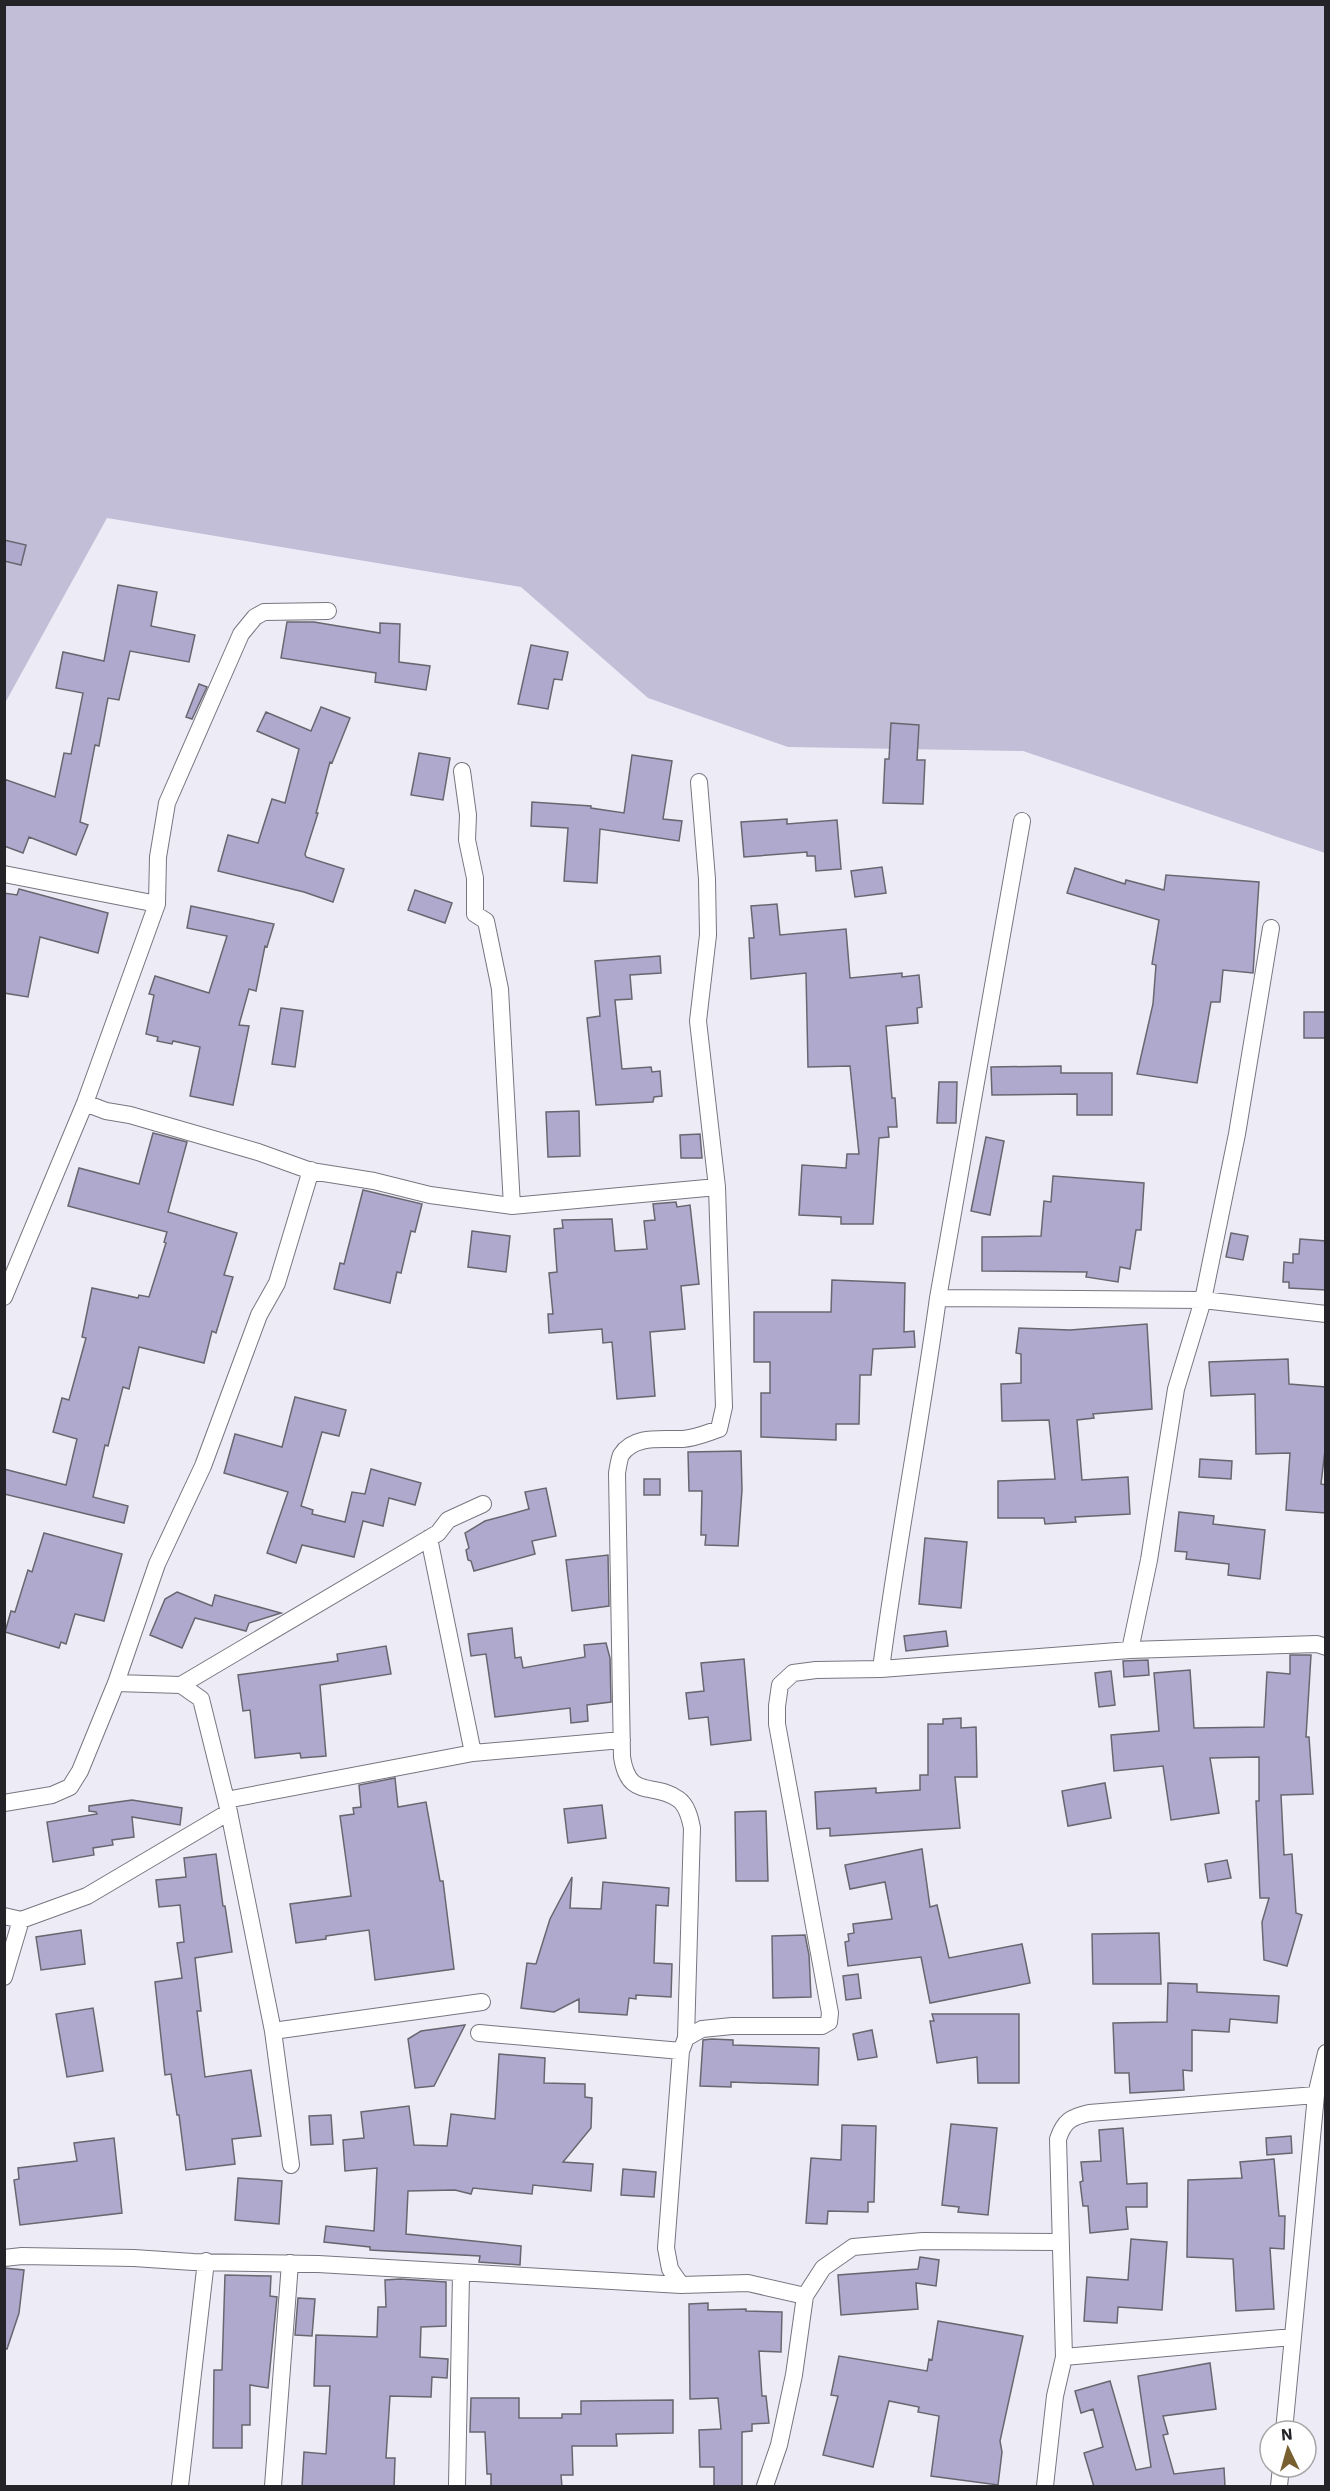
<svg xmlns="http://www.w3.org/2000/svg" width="1330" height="2491" font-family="'IBM Plex Sans',sans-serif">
	<rect width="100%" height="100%" fill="#edecf6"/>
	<!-- green -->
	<path fill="#c2bed7" d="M5,5H1325V853L1023,751L788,747L648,698L521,587L107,518L5,703Z"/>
	<!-- building -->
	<path fill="#afa9ce" stroke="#686770" stroke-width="1.5" d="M4,540L26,545L21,565L4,561Z
		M118,585L157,592L151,626L195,635L189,662L130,651L119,700L108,698L99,746L95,745L80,822L88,825L76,855L29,837L23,853L4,846V779L55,797L64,753L71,754L83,693L56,688L63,652L104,661Z
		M287,622H314L380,633V623L400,624L399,662L430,666L426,690L375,682L376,673L281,658Z
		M531,645L568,652L562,680L554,679L548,709L518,704Z
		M199,684L207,687L192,719L186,717Z
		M321,707L350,718L332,763L330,762L316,813H318L305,854L306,857L344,869L333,902L304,892L218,871L228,835L258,843L272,799L285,803L299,749L257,731L266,712L311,731Z
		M891,723L919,725L917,760H925L923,804L883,803L885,759H889Z
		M419,753L450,758L443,800L411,795Z
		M632,755L672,761L663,819L682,821L679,841L600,829L597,883L564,881L568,828L531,826L532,802L591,806V808L624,813Z
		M787,819V824L837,820L841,869L816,871L815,856H807V852L744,857L741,822Z
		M882,867L886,893L855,897L851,871Z
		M1075,868L1125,884L1126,880L1164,890L1166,875L1259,882L1253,973L1223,970L1220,1002H1211L1197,1083L1137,1074L1153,1004L1156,965L1152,964L1159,920L1067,893Z
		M19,889L108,913L98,953L40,937L28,997L4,993V893L17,895Z
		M415,890L452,903L445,923L408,910Z
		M777,904L780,935L846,929L850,978L902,973V977L919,975L922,1007L917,1008L918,1023L886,1026L892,1098H895L897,1127H888L889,1137L879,1138L873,1224H841V1217L799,1215L802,1165L846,1168L847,1154H859L850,1066L808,1067L806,973L751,979L749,938H754L751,906Z
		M191,906L274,924L267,947L265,946L256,991L249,989L239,1025L249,1026L233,1105L190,1096L200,1047L173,1041L172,1044L157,1041L158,1037L146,1034L154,995L149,994L155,976L209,993L227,936L187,928Z
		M660,956L661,973L630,975L632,999L615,1000L622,1069L651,1067L652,1072L660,1071L662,1096L654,1097L653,1102L596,1105L587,1018L600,1016L595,961Z
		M281,1008L303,1011L295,1067L272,1064Z
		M1304,1012H1326V1038H1304Z
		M1061,1066V1073H1112V1115H1077V1094L992,1095L991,1067Z
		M939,1082H957L956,1123H937Z
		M579,1111L580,1156L548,1157L546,1112Z
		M153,1133L187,1142L168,1212L237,1233L224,1275L233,1277L216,1333L212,1331L204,1363L139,1347L129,1389L123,1387L108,1446L105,1445L93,1497L128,1506L124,1523L4,1494V1469L66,1485L77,1439L53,1432L62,1398L69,1400L86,1338L82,1337L92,1288L138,1298L139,1295L149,1297L166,1243L164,1242L167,1232L68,1206L79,1168L139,1184Z
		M700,1134L702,1158H681L680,1135Z
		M986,1137L1004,1141L990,1215L971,1211Z
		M1053,1176L1144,1183L1141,1230H1136L1130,1269L1120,1267L1118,1282L1086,1277L1087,1272L982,1271V1237L1041,1236L1044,1201L1051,1202Z
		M363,1190L422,1204L415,1232L411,1231L401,1273L397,1272L390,1303L334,1289L340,1263L344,1264Z
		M676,1202L677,1207L690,1205L699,1284L681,1286L685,1329L650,1332L655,1396L617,1399L612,1342L603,1343L602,1329L549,1333L548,1314H553L549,1273L557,1272L554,1229L563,1228L562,1220L612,1219L615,1251L647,1249L644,1221L655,1220L653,1204Z
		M472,1231L510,1236L506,1272L468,1267Z
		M1231,1233L1248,1236L1243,1260L1226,1257Z
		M1300,1239L1326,1241V1290L1289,1288V1282H1283L1284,1262L1293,1263V1254H1299Z
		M832,1280L905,1283L904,1332L914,1331L915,1347L873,1349L871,1375H860L859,1424H836V1440L761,1437V1393H770V1362H754V1312H831Z
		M1147,1324L1152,1409L1093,1414L1094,1418L1077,1420L1082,1480L1128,1477L1130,1514L1075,1517L1076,1522L1045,1524L1044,1518H998V1481L1055,1479L1049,1420L1002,1421L1001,1384L1021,1383V1354L1016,1353L1019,1328L1070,1330Z
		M1288,1359L1289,1384L1326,1387V1442L1321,1484L1326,1485V1513L1286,1510L1290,1453L1256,1454L1255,1394L1211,1396L1209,1362Z
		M295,1397L346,1410L339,1436L322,1432L301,1506L313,1510L312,1514L345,1522L352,1492L365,1494L371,1469L421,1483L415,1505L389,1498L383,1526L363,1521L354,1557L302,1545L296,1563L267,1553L288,1492L224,1473L235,1434L282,1447Z
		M741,1451L742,1490L738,1546L705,1545L706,1535H701L702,1491H689L688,1452Z
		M1200,1459L1232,1461L1231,1479L1199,1477Z
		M644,1479H660V1495H644Z
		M546,1488L556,1536L532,1541L535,1554L474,1571L471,1561L468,1560L466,1550L469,1548L465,1533L485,1521L529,1509L525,1492Z
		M1179,1512L1214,1516L1213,1524L1265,1530L1260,1579L1228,1575L1229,1564L1186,1559L1187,1552L1175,1551Z
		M44,1533L122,1554L104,1621L75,1614L66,1644L61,1642L59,1648L5,1632L11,1611L15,1612L28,1570L32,1572Z
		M925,1538L967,1542L961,1608L919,1604Z
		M608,1555L609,1606L572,1611L566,1560Z
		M177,1592L212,1606L215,1595L281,1613L249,1623L246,1631L195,1618L182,1648L150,1635L165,1599Z
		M512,1628L515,1658L521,1657L523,1668L585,1657L584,1645L606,1643L610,1658L611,1702L587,1705L588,1721L571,1723L570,1708L495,1717L486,1654L471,1656L468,1634Z
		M946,1631L948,1646L906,1651L904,1636Z
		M386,1646L391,1674L320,1685L326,1756L301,1758L300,1753L255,1758L250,1710L243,1711L238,1675L338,1661L337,1654Z
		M1290,1655H1311L1306,1737H1309L1313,1794L1281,1795L1284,1855L1292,1854L1296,1913L1302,1915L1287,1966L1264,1960L1262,1922L1269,1898H1260L1256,1801H1259V1757L1210,1758L1219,1813L1171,1820L1163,1766L1114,1771L1111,1735L1159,1731L1154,1673L1190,1670L1194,1728L1264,1727L1267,1672L1290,1674Z
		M744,1659L751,1740L711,1745L708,1717L689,1719L686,1693L704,1691L701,1663Z
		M1148,1660L1149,1675L1124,1677L1123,1661Z
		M1111,1671L1115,1705L1099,1707L1095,1673Z
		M961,1718V1728L976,1727L977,1777H955L960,1828L830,1836V1828L817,1829L815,1792L876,1788V1793L920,1790V1775H928V1724H943V1719Z
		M395,1778L398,1807L426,1802L440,1881H443L454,1969L375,1980L369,1930L326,1936V1939L296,1943L290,1904L351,1896L340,1816L354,1814L353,1808L361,1807L359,1785Z
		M1105,1783L1111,1818L1068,1826L1062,1791Z
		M132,1800L182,1808L180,1825L132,1817L134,1837L112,1840L113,1845L93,1848L94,1855L53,1862L47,1822L97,1814L96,1812L89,1811V1806Z
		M602,1805L606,1838L568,1843L564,1809Z
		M766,1811L768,1881H736L735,1812Z
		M922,1849L930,1907L937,1905L949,1958L1022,1944L1030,1983L930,2003L921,1957L848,1966L845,1942L849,1941L848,1934L854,1933L853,1924L892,1919L885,1882L850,1889L845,1865Z
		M216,1854L223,1906H225L232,1952L195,1958L201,2011H197L205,2077L251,2070L261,2136L232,2139L235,2164L186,2170L179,2115H177L171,2074L165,2075L155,1982L182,1978L177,1943L184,1942L180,1905L159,1907L156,1880L186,1877L184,1858Z
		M1227,1860L1231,1878L1208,1882L1205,1864Z
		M572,1877L570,1908L601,1909L603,1882L669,1888L668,1906L656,1905L654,1963L672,1964L671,1997L636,1995V1999L629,1998L627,2015L579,2012V1999L554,2012L521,2008L527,1963L536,1964L550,1919Z
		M81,1930L85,1964L41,1970L36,1937Z
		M1159,1933L1161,1984H1093L1092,1934Z
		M805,1935L809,1955L811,1997L773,1998L772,1936Z
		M858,1974L861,1998L846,2000L843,1976Z
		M1168,1983L1197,1984V1992L1279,1996L1277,2023L1230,2019L1229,2032L1192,2030V2071L1183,2070L1184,2090L1130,2093L1129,2073H1115L1113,2023L1167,2022Z
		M93,2008L103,2071L67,2077L56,2014Z
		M932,2014H1019V2083H978L977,2057L937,2063L930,2021H934Z
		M465,2025L434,2086L415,2088L408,2039L421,2031Z
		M872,2030L877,2057L858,2060L853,2034Z
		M712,2039L733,2040V2045L819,2048L818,2085L731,2082V2087L700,2086L703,2040Z
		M499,2054L545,2058L544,2083L585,2084V2097L592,2098L591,2128L563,2162L593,2164L591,2191L533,2185L532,2194L473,2188L471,2194L455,2190L408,2191L406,2234L521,2246L520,2265L479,2262L480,2256L370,2250V2247L324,2242L326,2226L374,2231L377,2168L345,2171L343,2140L364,2138L361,2112L409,2106L414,2145L447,2146L451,2114L495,2119Z
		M331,2115L333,2144L311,2145L309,2116Z
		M951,2124L997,2128L988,2215L958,2212L959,2207L942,2205Z
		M842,2125L876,2126L874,2202H868V2212L828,2211L827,2224L806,2223L811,2158L841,2160Z
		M1123,2128L1127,2184L1147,2183V2207H1126L1128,2229L1090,2233L1088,2206H1083L1080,2182L1083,2181L1081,2162L1101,2161L1099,2130Z
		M1291,2136L1292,2153L1267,2155L1266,2138Z
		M114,2138L122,2213L20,2225L14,2180L19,2179L18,2168L77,2161L74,2143Z
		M1274,2159L1279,2216H1285L1284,2249L1270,2248L1274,2309L1236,2311L1233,2259L1187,2257L1188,2180L1242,2178L1240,2162Z
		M623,2169L656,2172L654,2197L621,2195Z
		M238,2178L282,2181L279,2224L235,2220Z
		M1131,2239L1167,2242L1162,2310L1118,2307L1117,2323L1084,2321L1087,2277L1128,2280Z
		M920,2257L939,2260L936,2286L916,2283L918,2309L841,2315L838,2275L918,2269Z
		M4,2268L24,2270L19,2313L7,2349L4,2348Z
		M225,2275L271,2276L270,2296L277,2297L268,2388L250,2385V2425H242V2448H213L214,2370H222Z
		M400,2279L446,2282V2326L421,2327L420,2357L448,2359L447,2378L432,2377L431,2397L390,2396L386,2458H395L394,2487H302L304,2452L326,2454L330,2386H314L316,2335L377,2337L378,2307H386L385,2280Z
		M298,2298L315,2299L312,2336L295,2335Z
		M708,2303V2310L746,2309V2311L782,2312L781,2352L759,2351L762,2396H766L769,2423L752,2424V2431L742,2432V2487H714V2467H700L699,2430L721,2429L718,2398L690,2399L689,2304Z
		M938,2321L1023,2336L1000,2441L1002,2452L998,2485L931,2476L939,2416L918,2412L919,2407L889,2401L873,2467L823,2455L838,2396L831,2395L839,2356L927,2371L929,2359L932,2360Z
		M1210,2363L1216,2409L1163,2416L1168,2434L1163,2435L1174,2474L1224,2468L1225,2487H1094L1084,2453L1103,2447L1093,2409L1081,2413L1075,2391L1110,2381L1136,2470L1151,2467L1138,2376Z
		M471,2398H519V2418H562V2414H581V2401L673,2400V2433L616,2434L617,2446H572L573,2475H561L562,2487H491V2474H487L485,2432H470Z"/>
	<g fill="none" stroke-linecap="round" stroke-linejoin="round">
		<!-- minor casing -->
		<g stroke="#777680" stroke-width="18">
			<path id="minor" d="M462,771L468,815L467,840L475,878V914L486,921L500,989L512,1206
				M4,874L157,904
				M85,1103L106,1111L130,1115L258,1152L311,1171L374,1181L430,1195L512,1206L717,1187
				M4,1297L85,1103L157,904L158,857L167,803L241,634L255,617L264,612L328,611
				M938,1298L1203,1300L1326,1314
				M429,1538L473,1753
				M1130,1650L1149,1560L1176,1389L1203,1300L1237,1134L1271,928
				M881,1669C897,1545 921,1422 938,1298L1022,821
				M116,1683L181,1685L438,1533L448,1520L483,1504
				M181,1685L201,1699L229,1812L273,2031L291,2165
				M226,1800L473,1753L622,1740
				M4,1803L52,1795L70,1787L80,1771L116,1683L157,1564L203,1466L259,1315L277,1283L311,1170
				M4,1916L21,1920L87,1896L229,1812
				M4,1977L21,1920
				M273,2031L482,2002
				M479,2033L681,2051
				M686,2038L702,2029L732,2026H822L829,2022L830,2013L777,1724V1706L780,1685L793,1673L816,1670L881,1669L1130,1650L1317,1644L1326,1647
				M4,2258L22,2256L134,2258L193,2262L318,2264L681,2285L748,2283L805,2296
				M681,2285L670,2269L666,2248L681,2051L686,2038L692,1828C690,1818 687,1805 678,1799C653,1781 629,1801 622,1757L617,1473C618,1468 619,1459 621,1455C634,1434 664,1440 683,1439C696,1438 707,1433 719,1429L724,1407L717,1187L698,1021L708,935L707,879L699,782
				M1064,2357L1292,2337
				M1284,2431L1316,2095L1326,2053
				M180,2486L206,2261
				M273,2486L290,2263
				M457,2486L461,2274
				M765,2486L779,2445L794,2375L805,2296L823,2268L853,2247L923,2241L1059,2242
				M1045,2486L1055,2396L1064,2357L1058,2139C1064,2121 1071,2117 1089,2113L1316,2095
				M1279,2486L1281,2467"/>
		</g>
		<!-- minor -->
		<use href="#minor" stroke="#fff" stroke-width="16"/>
	</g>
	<!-- border -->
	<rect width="1330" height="2491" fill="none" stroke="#242327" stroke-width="12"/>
	<!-- north arrow -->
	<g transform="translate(1288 2449) rotate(355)"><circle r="28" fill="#ffffff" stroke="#a7a7a9" stroke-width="1.5"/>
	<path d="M0-4.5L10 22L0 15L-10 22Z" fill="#786031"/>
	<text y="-9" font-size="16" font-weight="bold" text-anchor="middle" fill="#242327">N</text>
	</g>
</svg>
